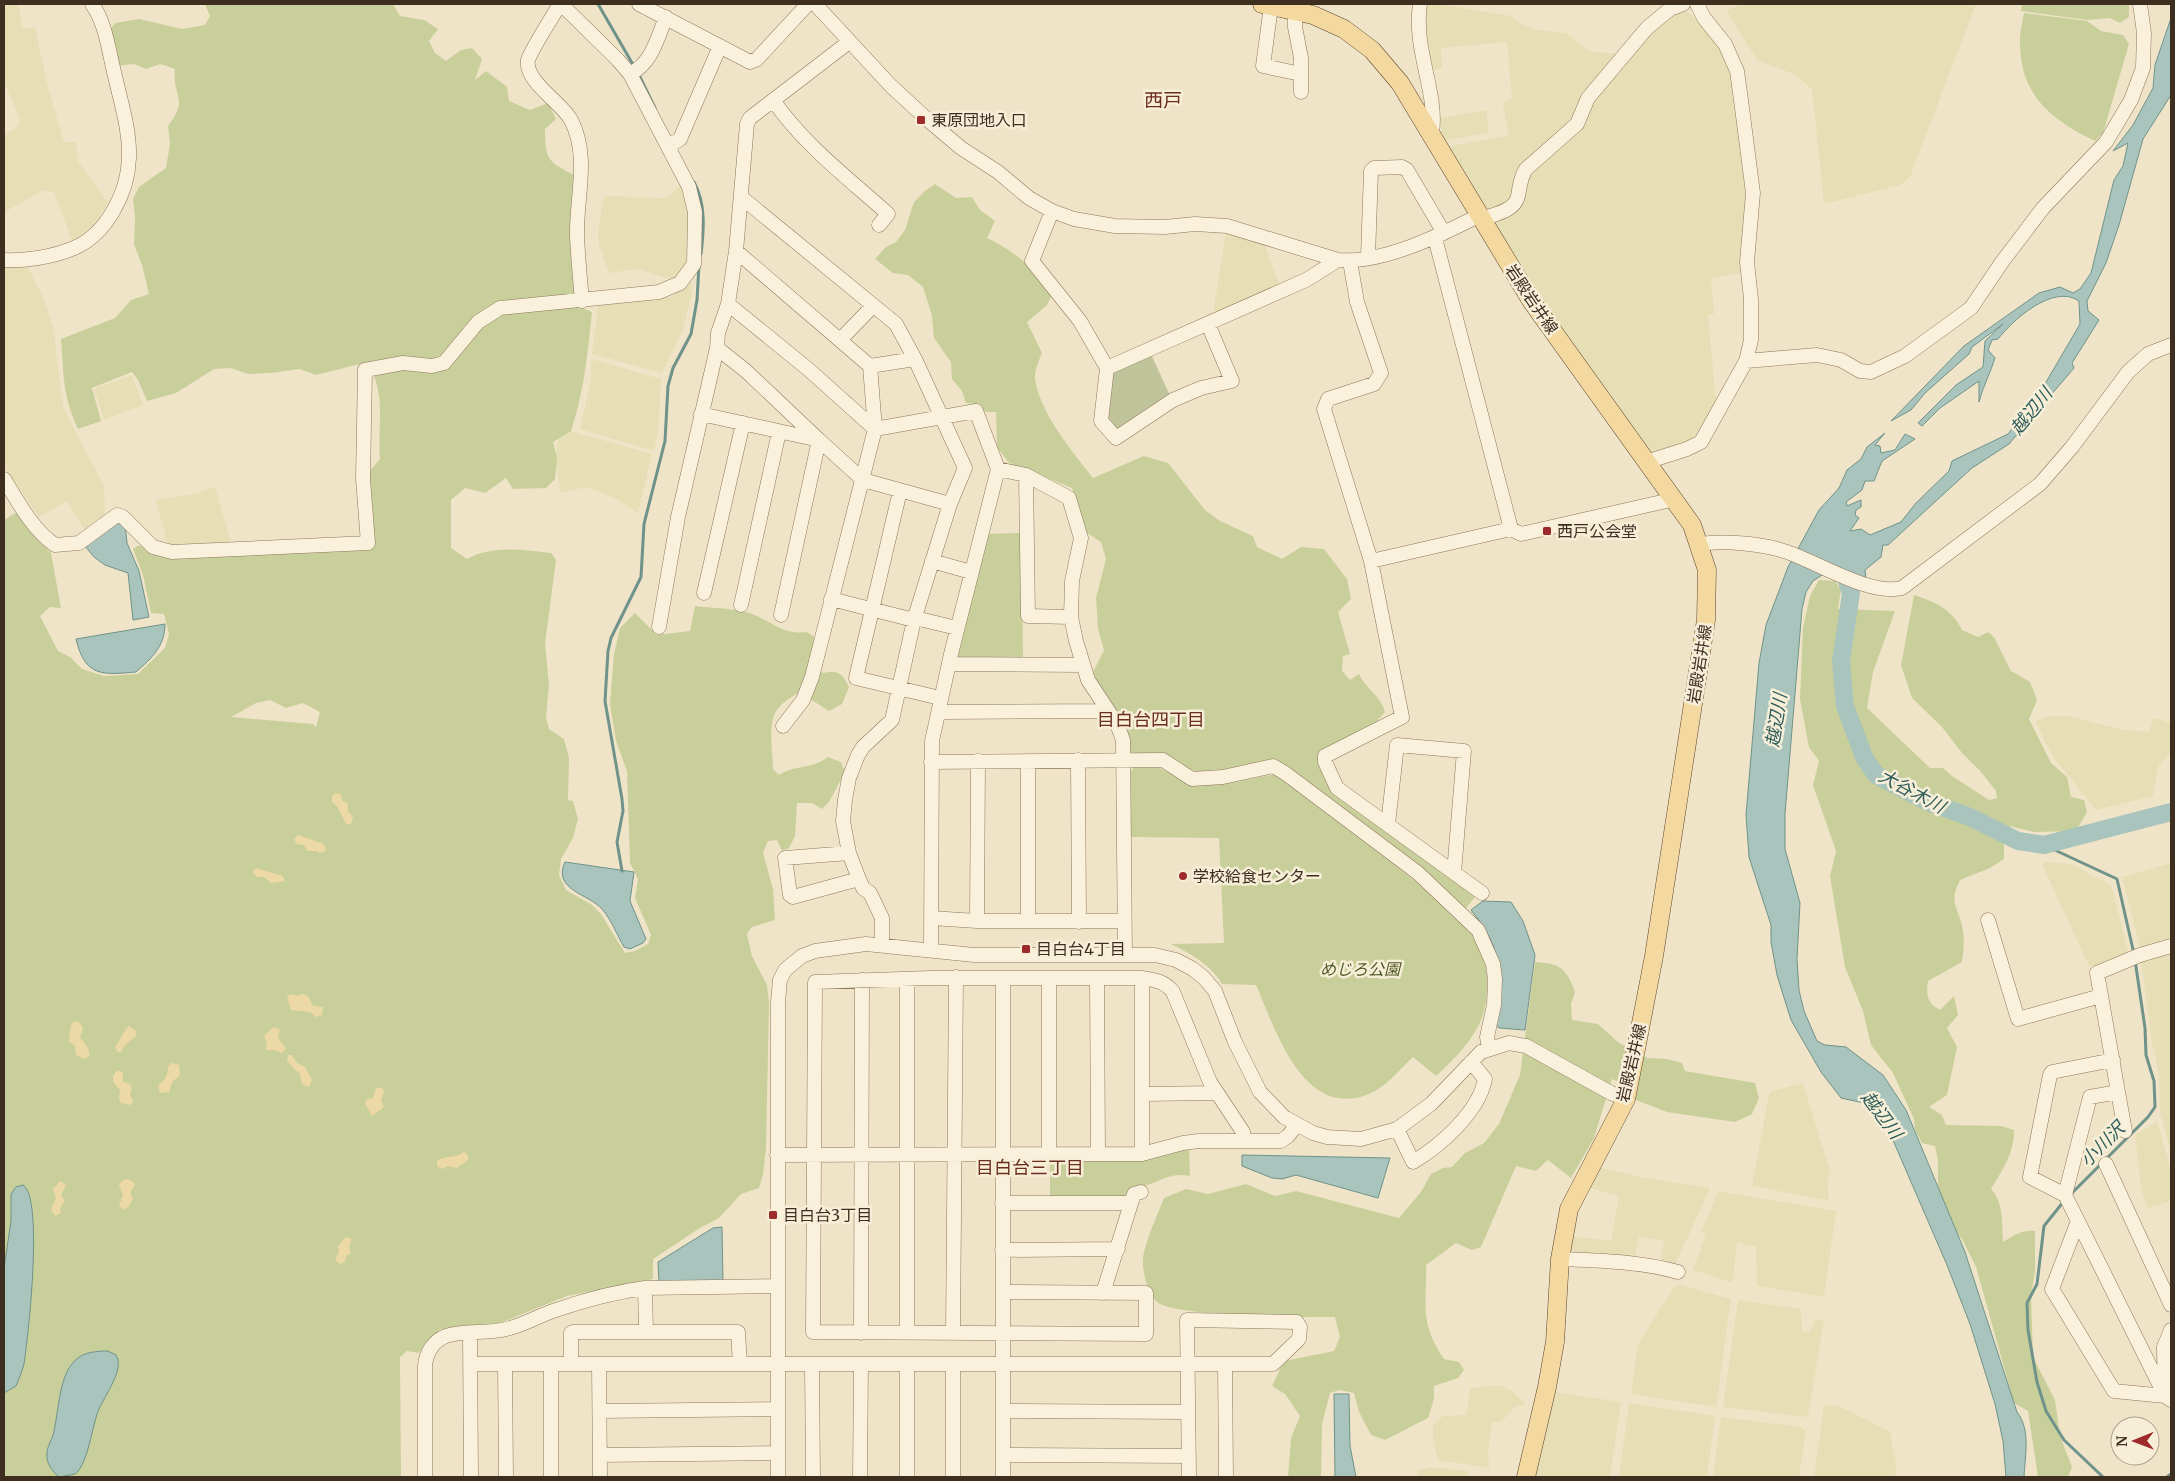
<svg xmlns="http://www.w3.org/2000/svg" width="2175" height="1481" font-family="Merriweather,'Noto Sans JP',serif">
	<rect width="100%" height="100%" fill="#f0e4c8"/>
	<!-- farmland -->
	<path fill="#e6deb5" d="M4,4H18L23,29L35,27L47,84L64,142H76L78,161L108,203L93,225L73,243L54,192L44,190L8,210L4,218V135L17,127L20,118L4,83Z
		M1440,4L1511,16L1521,24L1536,30L1566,33L1590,51L1617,54L1572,121L1519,169L1515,177L1514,190L1507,205L1485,212L1446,147L1506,136L1509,133L1503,105V102L1512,99L1507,42L1441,48L1442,69L1429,70L1424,5Z
		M1744,4H1976L1910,177L1900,185L1824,204L1812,89L1794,74L1757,60L1726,10Z
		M1678,11H1686L1692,15L1707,30L1724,52L1733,75L1749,189L1740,273L1711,278L1714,314L1708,315L1716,403L1701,437L1692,442L1649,454L1534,295L1493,222L1509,216L1526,174L1589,107L1647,36Z
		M1486,110L1489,132L1443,141L1440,118Z
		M681,185L688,213L690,260L677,275L669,279L638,269L609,273L599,245L598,232L604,196L663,198L669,196Z
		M1226,233L1264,244L1280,286L1216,314L1214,307Z
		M26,264L44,299L53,327L63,407L104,486L105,514L84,529L67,501L39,517L4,466V265Z
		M691,280L692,294L682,333L662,373L592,354L598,305L672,297Z
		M591,359L661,379L658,433L654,451L580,429L591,379Z
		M132,375L143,405L104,420L94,389Z
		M563,429L652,454L638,513L617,499L586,487L561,493L555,461L559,434Z
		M215,487L231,542L214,546L168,545L156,500L195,494Z
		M2049,716H2070L2122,730L2149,732L2153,720L2156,718L2171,723V752L2158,767L2153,796L2096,810L2054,758L2045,742L2036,721Z
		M2046,862L2071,864L2110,885L2113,891L2128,952L2095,966H2089L2042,864Z
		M2171,863V939L2140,948L2122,877Z
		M2171,951V1152L2160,1112L2159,1074L2152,1044L2141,960Z
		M1803,1083L1830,1171L1827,1182L1829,1201L1752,1186L1769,1095L1772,1091Z
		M2157,1121L2171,1171V1195L2169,1202L2147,1208L2141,1187L2135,1135Z
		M1597,1167L1645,1178L1710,1188L1674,1267L1660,1263L1664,1241L1639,1236L1635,1258L1568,1257L1571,1236L1611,1241L1619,1196L1590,1188Z
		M1722,1192L1836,1211L1824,1297L1757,1286L1756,1247L1737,1242L1733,1280L1731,1282L1693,1270L1706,1234L1701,1232L1718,1193Z
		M1680,1285L1731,1299L1716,1407L1631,1394L1638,1344L1675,1286Z
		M1738,1300L1801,1309L1802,1331L1810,1332L1815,1319L1824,1320L1808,1417L1723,1407Z
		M1500,1385L1512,1391L1526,1405L1516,1406L1501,1422H1492L1488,1452L1489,1468L1438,1460L1433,1440V1425L1443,1416L1467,1415L1470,1388Z
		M1554,1392L1621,1402L1610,1477H1532Z
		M1629,1403L1715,1416L1707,1477H1619Z
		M1824,1405L1839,1406L1890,1432L1896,1462L1895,1477H1814Z
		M1721,1417L1801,1427L1806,1431L1799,1477H1713Z
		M1432,1467L1467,1471L1468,1477H1418L1417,1471Z"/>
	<!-- green -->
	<path fill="#c9cf9b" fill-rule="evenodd" d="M205,4H393L400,16L424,20L438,29L429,41L435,53L446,61L461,50L472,48L482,59L475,80L486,71L507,87L509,101L530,110L548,103L556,119L545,129C545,160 548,162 576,176L580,307L592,312C588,352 584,392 571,431L553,442L557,458L555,479L546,488L513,489L506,478L485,493L465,488L451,500V548L467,559C493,545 523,550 551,553L556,560L545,644L549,685L546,718L549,729L564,739L569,758L568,800L573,801L578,819L573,838L561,859L559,875L566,890L592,905L601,914L625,953L635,951L648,944L651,935L635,898L638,879L630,863L627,771L616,741L610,704L614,654L620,628L635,613L657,635L690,631L695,606C711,608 730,608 746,612C768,618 782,636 807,632L814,637L812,666L823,673C839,670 842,673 849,687L842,704L829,711L799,692C792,697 781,703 777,710C767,724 773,752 773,769L779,775C794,765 813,769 828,757L841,762L845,772L829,802L822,809L812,803H797L795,836L789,848L782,851L777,840L768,841L763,853L773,889L775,920L752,927L747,934L752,956L767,985L769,1003L766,1148L763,1175L759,1188L741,1194L719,1218L700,1228L653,1259V1279L567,1296L495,1325L441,1329L428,1339L419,1353L407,1351L400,1357L401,1477H4V520L19,511L38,540L51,553L61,608L50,607L40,616L58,651L70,657L82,669L104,676L138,674L165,648L169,634L164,614L151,613L143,575L133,549L137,546L369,549V472L380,459C377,421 387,399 368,362L316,375L299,369L271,373L248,374L231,368L214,369L176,393L147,401L138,380L132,372L92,388L101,421L78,429C62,394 64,376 61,339L115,318L131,300L149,294L142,265L134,244L135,217L133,199L139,187L166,168L170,144L168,126C190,97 172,99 175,69L160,64L146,69L134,64L116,66L109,32L115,23L139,19L182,29L205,25L210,16ZM270,700L286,708L303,703L320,712L316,727L313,724L231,717L256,703Z
		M2022,4H2129V17L2120,23L2110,18L2087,20L2021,11Z
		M2024,13L2087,21L2101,31L2123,35L2129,44L2103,133L2095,141C2054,121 2022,98 2020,47C2019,36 2022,24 2024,13Z
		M935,184L956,198L972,197L980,210L995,221L987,238C1011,249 1042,272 1051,297L1047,305L1027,322L1042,353C1039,360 1034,372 1035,379C1040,413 1072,451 1093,478L1144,456L1168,463L1205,510L1220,521L1253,536L1257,547L1282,559L1301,547L1324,549L1347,579L1351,599L1338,612L1350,654L1343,656L1342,671L1350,680L1359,674C1366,689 1380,695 1385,712L1377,721L1338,742L1323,769L1427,860L1475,897L1466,908L1430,876L1281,763L1270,762L1246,770L1204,773L1136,755L1130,751L1093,672L1104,650L1098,629L1096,598L1106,559L1101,542L1084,531L1072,488L1008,462L997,447L996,412H986L975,404L966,403L962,391L952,379L951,362L934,338L932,316L923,287L908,275L893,273L875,259L886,247L896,242L905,230L914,202L925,191Z
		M1022,533L1023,662H955L985,534Z
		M1819,580L1835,581L1841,590L1838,609L1895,611L1873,672L1867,708L1930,768H1943L1952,776L1989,800L1997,798L1996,791L1981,772L1962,753L1942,727L1912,698L1901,665L1914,595C1935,602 1952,609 1962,630L1978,637L1988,632L1994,637L2011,671L2030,682L2037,700L2029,719L2051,763L2067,777L2071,797L2084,800L2087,812L2076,831L2034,832L2010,826L2004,843V859L1990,868L1960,880C1950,901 1955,902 1961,922C1965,934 1964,949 1962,962L1928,981C1926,995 1927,1003 1940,1010L1954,996L1958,1015L1947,1028L1957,1047L1947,1095L1929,1107L1942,1115L1946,1125L2001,1126L2014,1130C2014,1154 2003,1169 1991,1189C2004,1204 2002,1223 2003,1242C2015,1235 2022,1230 2035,1231V1271L2031,1295L2033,1357L2055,1400L2060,1436L2072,1467L2068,1477H2038L2028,1411L2014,1403L1976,1267L1962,1239L1951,1226L1938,1193V1161L1935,1146L1922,1143L1915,1130L1914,1119L1893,1073L1871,1045L1863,1011L1845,967L1830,876L1836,851L1813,785L1819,761L1809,747L1800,699L1803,628L1810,596Z
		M1135,766H1156L1190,784H1224L1276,774L1340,819L1456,915C1460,919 1466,923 1470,928C1491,954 1493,1002 1476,1030C1466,1048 1451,1062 1436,1076L1413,1057C1400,1069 1386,1087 1369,1094C1303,1121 1275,1028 1256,985L1222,984C1210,964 1191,954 1171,944L1224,943L1219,838L1129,837V774Z
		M1535,962C1560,963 1567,969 1575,992L1571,1004L1572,1020L1598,1024L1619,1043L1648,1058L1667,1059L1682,1063L1685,1071L1755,1083L1759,1098L1752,1114L1735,1122L1667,1112L1636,1100L1626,1085L1612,1079L1594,1138L1571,1178L1548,1160L1536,1171L1516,1166L1481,1247L1472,1250L1456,1243L1426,1265C1427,1306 1419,1322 1444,1359L1459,1362L1464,1370L1458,1378L1434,1386V1399L1428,1418L1385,1440L1371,1435L1359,1412L1354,1393L1340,1390L1330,1393L1322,1424L1321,1477H1288L1291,1438L1300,1416L1285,1394L1272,1386L1284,1361L1334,1351L1340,1337L1335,1317C1306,1317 1174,1317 1157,1302C1148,1295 1142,1271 1143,1259C1144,1245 1158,1213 1164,1198L1186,1189L1208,1194L1246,1184L1275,1196L1296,1191L1399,1218L1421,1192L1431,1174L1443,1168L1452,1167L1465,1153L1484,1143L1499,1124L1520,1075Z
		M1189,1147L1190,1176C1165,1171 1155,1188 1131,1188L1129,1194L1123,1198H1050V1159Z"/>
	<!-- sand -->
	<path fill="#ecd9a5" d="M335,793L341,794L342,800L348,804V811L353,817L351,824H346L337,806L332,802V796Z
		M298,835L324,844L326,851L320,853L316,851H307L304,845L296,844L294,839Z
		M256,868L283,876L285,881L271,883L264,877H257L253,872Z
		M290,994L297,996L302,994L308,996L313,1006L323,1007L322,1015L316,1017L310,1012L291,1010L287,997Z
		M74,1021L80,1023L83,1028L80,1038C85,1043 90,1048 89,1056L85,1059L76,1055L75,1046L69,1041L71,1025Z
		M129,1026L136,1031V1036L124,1046L121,1052H118L115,1047C119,1042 124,1030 129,1026Z
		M274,1027L280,1030L278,1038L286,1048L282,1053L274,1050H266L267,1043L264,1036Z
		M288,1055H292L297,1063L305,1067L312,1080L309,1087L302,1084L300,1074L287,1061Z
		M172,1063L179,1065L180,1075L172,1082L169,1092L160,1093L158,1086C165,1080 168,1076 168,1066Z
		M117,1070L123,1073V1082L130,1084L132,1088L130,1094L133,1102L130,1105L121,1103L119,1099L120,1090L113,1082V1076Z
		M376,1088H382L384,1091L381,1101L384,1107L372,1116L365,1103L366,1100L373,1098Z
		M464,1152L468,1155V1160L457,1168L448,1166L442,1169L437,1166V1161C444,1155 455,1159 464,1152Z
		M127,1179L132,1181L135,1185L130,1192L133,1199L128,1207L124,1210L119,1206L123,1195L119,1185L122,1181Z
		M60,1181L66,1185L61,1195L65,1201L60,1208L61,1213L55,1216L51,1210L56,1198L53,1189Z
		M346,1237L352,1239L349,1246L351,1253L346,1256L345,1262L340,1264L335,1260L339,1251L338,1246Z"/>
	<!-- cemetery -->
	<path fill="#bfc49a" d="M1151,354L1171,398L1117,435L1104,420L1108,374Z"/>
	<!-- water -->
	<path fill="#a9c4bc" stroke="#6f938a" d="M2171,18V95L2143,139L2119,225L2106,263L2087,301L2088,311L2099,320L2072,363L2074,368L2009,444L1972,468L1888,545H1883L1881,557L1865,570L1866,580L1837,565L1813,581L1806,592L1802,609L1785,814V849L1800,903L1797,959L1799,990L1804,1011L1817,1041L1825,1045L1846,1047L1883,1075L1906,1110L1965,1252L2017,1412C2031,1430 2025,1455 2024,1477H2006L2003,1441L1995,1404L1970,1324L1947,1265L1892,1138L1877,1116L1864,1103L1841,1098L1821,1072L1791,1020L1777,975L1771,942V925L1749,857L1746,815L1759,663L1766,625L1788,567L1819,510L1839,488L1847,470L1861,459L1867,447L1885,433L1875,445L1880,446L1881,453L1895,450L1905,434L1915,439L1882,461L1874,481H1865L1862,490L1846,502L1847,506L1861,500V507L1856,510L1855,515L1859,518L1850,531L1861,529L1870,535L1901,522L1916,503L1949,471L1952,461L2008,434L2042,389L2080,324L2079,301C2053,283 2012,321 1998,339L1992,340L1988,350L1995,358C1990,374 1983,386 1979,402V381L1940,408L1922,426L1918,423L1956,385L1983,367L1985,341L2003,324L1972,347L1969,354L1925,393L1911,410L1891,421L1964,346L2039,293L2060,287L2073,293L2080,289L2091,273L2114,180L2123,166L2128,143L2113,151L2133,125L2153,88L2155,65Z
		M118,519L125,524L127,543L139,571L149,617L133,620L128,573L105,565L94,557L85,546Z
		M165,624C165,646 152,658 136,672C102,675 85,677 76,639Z
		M565,862L634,872L630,901L646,939L643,943L630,949L624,947C617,935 611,919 602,909C589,894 552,890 565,862Z
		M1483,901L1511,902L1523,921L1535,955L1525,1030L1499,1028L1495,1023C1499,970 1506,954 1471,910Z
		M1242,1155L1390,1158L1378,1198L1296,1175L1282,1179L1272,1178L1242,1166Z
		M23,1185C44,1198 28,1338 24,1364C22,1371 19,1379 16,1386L4,1393V1268L11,1221V1194L16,1187Z
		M722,1227L723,1282H659L658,1262L713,1228Z
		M108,1351L116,1355C125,1369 105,1395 99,1409C92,1425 88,1465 75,1474L59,1477C52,1471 46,1463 47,1454C47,1447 51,1441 53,1435C59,1414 58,1372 78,1358C85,1352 98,1351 108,1351Z
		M1334,1394H1349L1350,1446L1356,1477H1335Z"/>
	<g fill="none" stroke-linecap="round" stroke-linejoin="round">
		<!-- stream -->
		<path stroke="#6f938a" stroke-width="3" d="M598,4L635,68
			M638,73L655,108
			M694,182C706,204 704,229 701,254
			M2044,845L2117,879L2134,954
			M622,871L617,842L623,811L622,799L605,701L608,651L611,638L641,577L644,524L665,441L668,386L673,368L691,334L697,300L699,265
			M2072,1193L2148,1117L2155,1107L2154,1081L2146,1055L2145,1028L2135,960
			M2064,1201L2044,1226L2037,1284L2027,1303L2028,1330L2037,1382L2046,1411L2064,1440L2103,1477
			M2167,1477L2171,1474"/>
		<!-- river -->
		<path stroke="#a9c4bc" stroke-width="18" d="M1841,564L1851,593L1841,661L1845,706L1864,757L1876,775L1928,802L1970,817L2018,841L2044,845L2171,812"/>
		<!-- minor casing -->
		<g stroke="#8d765c" stroke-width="15">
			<path id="minor" d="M560,4C553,16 531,50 528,60C524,81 562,103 571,120C590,156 576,198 577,236C578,258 580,279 582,301
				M639,4L750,62L757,59L808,4
				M815,4L891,86L929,121L961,148L998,172L1029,198L1052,211L1074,219L1115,226L1165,227L1195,224L1227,226L1338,260C1382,264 1441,235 1480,215
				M1420,4C1413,50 1438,92 1432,133
				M1271,6L1263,66L1301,74
				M1295,10V27L1301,58V92
				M630,74C652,63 657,39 666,17
				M773,100C804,145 848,178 888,214L879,225
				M669,146L680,139L720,46
				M741,197L896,324L915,359L965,468L950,504L914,620L892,720L863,747L858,755L849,778L845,800L843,821L849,853L859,879L863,888L870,893L882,918V944
				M1052,211L1032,261L1080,321L1107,368L1306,280L1338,260
				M1482,219C1494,214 1515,211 1518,196C1520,186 1520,178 1526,169L1577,124L1588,98L1647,28L1670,9L1683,4
				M1435,238L1511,529
				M736,251L870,366L875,429L976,411L998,469
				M1368,257L1371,171L1374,168L1402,167L1407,170L1444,233
				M4,260C26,261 53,257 74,248C107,234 128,192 129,158C130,130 121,103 115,76C109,53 106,23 92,4
				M1350,261L1357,302L1381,373L1374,384L1328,399L1324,409L1371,561L1402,717L1325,756V762L1337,788L1482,893
				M728,304L808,369L875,429L812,677L803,700L783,726
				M840,340L872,307
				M717,348L746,371L819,440L781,615
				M1746,361L1817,355L1841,360L1860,371L1871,372L1905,356L1971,308L2002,262L2043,208L2106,142L2131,100L2143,68L2144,33L2140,4
				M870,366L915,359
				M1107,368L1101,421L1116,438L1173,400L1201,388L1232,381L1208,324
				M701,414L819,440L863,480L950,504
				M1646,462L1687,449L1701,442L1746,361L1751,340V299L1747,262L1753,193L1741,100L1737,71L1725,44L1704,18L1697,4
				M1026,475L1028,616L1071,617
				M4,479C18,502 33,530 55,545L79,543L117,515L123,517L153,547L172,552L368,543L363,479L365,370L403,363L432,366L444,363L478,322L500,308L659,292L680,283L694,264L695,212L689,187L630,74L618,60L561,4
				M900,491L856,678L940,698
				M1700,544C1724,540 1765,544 1787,552C1819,563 1870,596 1902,588L2040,484L2072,447L2128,372L2148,354L2171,345
				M932,561L971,572
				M1371,561L1511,529L1521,534L1675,499
				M704,593L743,423
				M831,599L914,620
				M741,605L779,432
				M915,618L957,628
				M659,627L678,517L717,348L718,333L728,304L736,251L747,124L750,118L849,42
				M949,664L1083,665
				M939,712L1108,711
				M1078,760L1079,922
				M1028,761V921
				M931,762L1163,760L1192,779L1223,777L1273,766L1285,773L1418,873L1478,930L1493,964L1495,979L1494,1005L1487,1037L1489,1048
				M1388,824L1397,745L1464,751L1454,873
				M849,853L785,858L790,895L793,897L859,879
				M931,918L977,921H1124
				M1988,920L2018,1019L2101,996
				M977,921L978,761
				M931,950L932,741L951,654L998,469L1026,475L1069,498L1081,538L1072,581L1071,617L1076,641L1088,680L1117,724L1123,740L1125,954
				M1003,978V1477
				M907,979V1333
				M1049,979V1154
				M1097,979L1098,1154
				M2113,1060L2052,1072L2050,1075L2030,1177L2065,1195L2165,1396L2171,1400
				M2118,1092L2125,1131L2124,1127
				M1143,1094L1216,1093
				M1397,1129L1413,1162C1440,1146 1479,1112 1485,1079L1471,1062
				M1142,1154V978
				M777,1155L1142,1154L1183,1143L1199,1141H1281L1288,1136L1296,1126
				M2106,1164L2171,1305
				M2065,1195L2090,1097L2118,1092L2097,973L2140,955L2171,946
				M1002,1203H1130
				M2078,1221L2052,1289L2114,1391L2165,1396L2164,1347L2171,1330
				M1002,1250L1118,1249
				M1560,1259C1600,1261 1639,1261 1678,1272
				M645,1288L646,1332
				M1003,1292L1146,1293V1334L813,1332L815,982L930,978H1142C1155,980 1164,981 1173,992L1210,1082L1243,1132L1245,1141
				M1103,1293L1134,1194L1141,1192
				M861,1333L862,980
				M953,1333L956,977
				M470,1334L471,1477
				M471,1364H1225L1226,1477
				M505,1364L506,1477
				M551,1364V1477
				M571,1364V1333L573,1332H738L740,1364
				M599,1364L600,1477
				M812,1364L813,1477
				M600,1411L778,1409
				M1003,1411L1187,1412
				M600,1455L778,1453
				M1003,1455L1189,1456
				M425,1477V1366C426,1353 433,1341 446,1336C465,1329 489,1335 510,1328C526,1324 540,1315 556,1310C585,1300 615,1292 645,1288L777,1286
				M778,1477V1002L780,980L785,970L802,956L815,951L866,944L974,955H1155L1176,960L1193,969L1204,978L1215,991L1235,1042L1260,1092L1284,1117L1313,1133L1327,1137L1361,1139L1397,1129L1431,1104L1481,1052L1509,1043L1526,1046L1611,1093L1626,1099
				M860,1477L861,1364
				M907,1477V1364
				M953,1477V1365
				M1189,1477L1187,1320L1297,1322L1300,1327L1299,1339L1273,1364H1225"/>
		</g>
		<!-- major casing -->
		<g stroke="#5b4430" stroke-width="19">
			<path id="major" d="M1262,4L1313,15L1344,29L1372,50L1400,83L1532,302L1692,525L1707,570L1706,620L1654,956L1637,1044L1626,1099L1569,1209L1560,1259L1555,1342L1547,1387L1526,1477"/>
		</g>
		<!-- minor -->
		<use href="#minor" stroke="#faf1dc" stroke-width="14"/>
		<!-- major -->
		<use href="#major" stroke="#f3d9a0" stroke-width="18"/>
	</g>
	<!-- markers -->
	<g fill="#9e2a2b" stroke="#f7eed8" stroke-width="2">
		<rect x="916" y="115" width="10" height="10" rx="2.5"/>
		<rect x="1542" y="526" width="10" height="10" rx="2.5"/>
		<circle cx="1183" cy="876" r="5"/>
		<rect x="1021" y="944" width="10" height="10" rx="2.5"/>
		<rect x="768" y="1210" width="10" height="10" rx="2.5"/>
	</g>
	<g text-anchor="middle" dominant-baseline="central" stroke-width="5" stroke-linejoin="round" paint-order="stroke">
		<!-- poi labels -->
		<g font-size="16" fill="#3d2e20" stroke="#f7eed8" text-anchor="start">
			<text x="931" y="120">東原団地入口</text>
			<text x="1557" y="531">西戸公会堂</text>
			<text x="1193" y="876">学校給食センター</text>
			<text x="1036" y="949">目白台4丁目</text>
			<text x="783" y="1215">目白台3丁目</text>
		</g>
		<!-- street labels -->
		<g font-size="16" fill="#3d2e20" stroke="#f7eed8">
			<text transform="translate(1532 299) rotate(56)">岩殿岩井線</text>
			<text transform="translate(1699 664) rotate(-81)">岩殿岩井線</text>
			<text transform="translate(1631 1063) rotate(-77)">岩殿岩井線</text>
		</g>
		<!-- park labels -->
		<g font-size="16" font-style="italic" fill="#4d5a26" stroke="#f7eed8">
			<text x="1360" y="969">めじろ公園</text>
		</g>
		<!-- water labels -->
		<g font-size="18" font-style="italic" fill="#2f5d5a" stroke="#f7eed8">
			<text transform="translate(2031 411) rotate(-51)">越辺川</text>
			<text transform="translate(1776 720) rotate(-81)">越辺川</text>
			<text transform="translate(1912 791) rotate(28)">大谷木川</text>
			<text transform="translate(1882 1115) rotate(53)">越辺川</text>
			<text transform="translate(2102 1144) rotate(-45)">小川沢</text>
		</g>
		<!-- neighbourhood labels -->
		<g font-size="18" fill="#6b2e1e" stroke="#f7eed8">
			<text x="1151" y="719">目白台四丁目</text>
			<text x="1030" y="1167">目白台三丁目</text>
		</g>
		<!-- quarter labels -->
		<g font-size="19" fill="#6b2e1e" stroke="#f7eed8">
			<text x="1163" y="100">西戸</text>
		</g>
	</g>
	<!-- border -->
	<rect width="2175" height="1481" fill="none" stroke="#3d2e20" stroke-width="10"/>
	<!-- north arrow -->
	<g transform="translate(2135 1441) rotate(269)"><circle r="24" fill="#f7eed8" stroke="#ada18e"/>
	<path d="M0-4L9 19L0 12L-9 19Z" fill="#9e2a2b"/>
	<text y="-8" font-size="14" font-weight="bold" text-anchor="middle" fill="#3d2e20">N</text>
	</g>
</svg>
